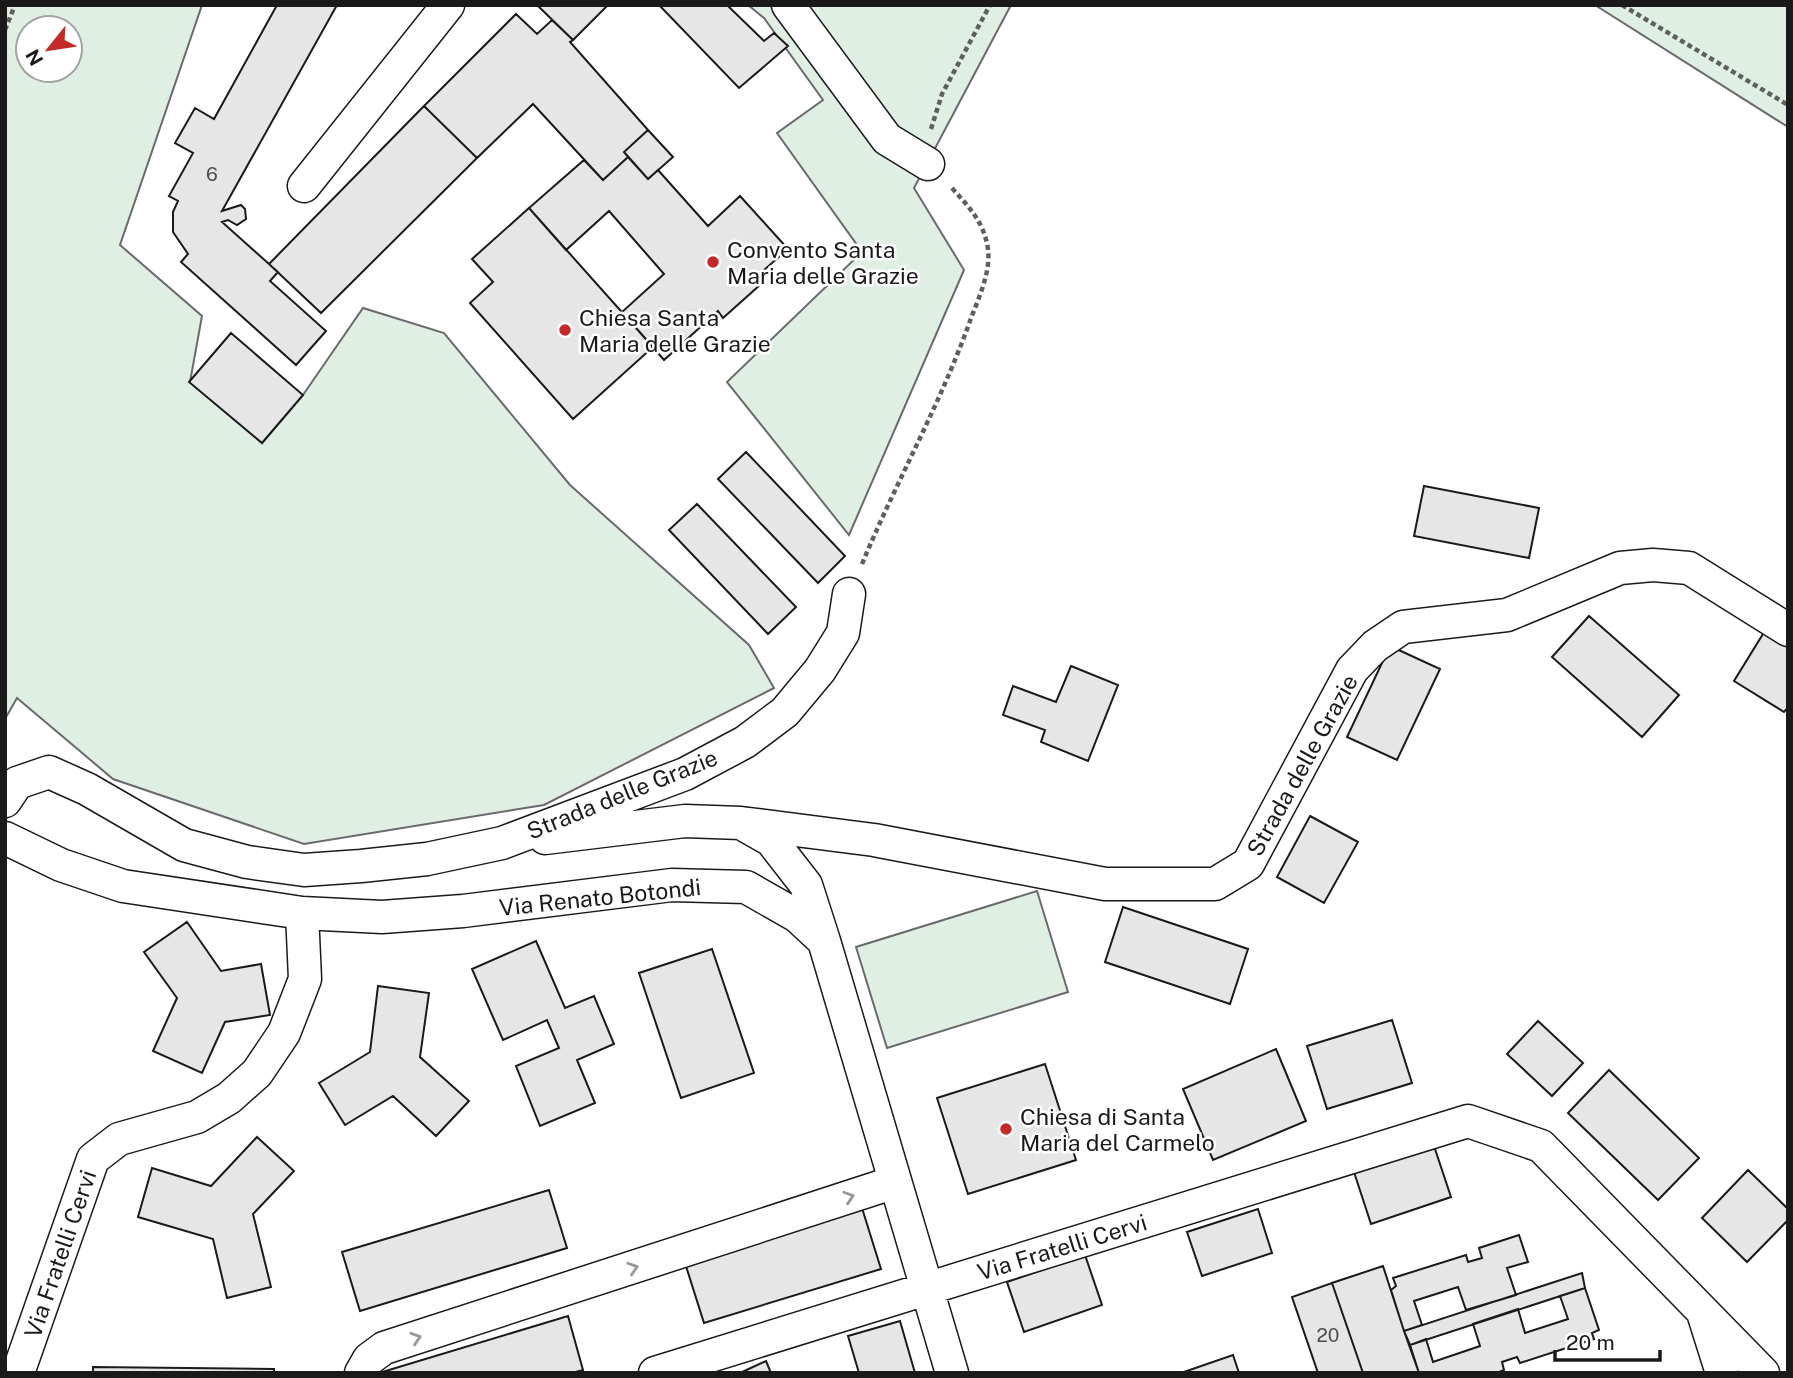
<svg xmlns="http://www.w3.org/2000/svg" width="1793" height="1378" font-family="'Public Sans',sans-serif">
	<rect width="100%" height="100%" fill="#fff"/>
	<!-- green -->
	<path fill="#e0efe3" stroke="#6a6a6a" stroke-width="2" fill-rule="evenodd" d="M5,5H202L120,245L202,316L190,382L262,443L303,395L363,308L444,333L570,485L749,645L774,688L544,805L304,844L113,779L17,698L5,719ZM28,28H70V70H28Z
		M748,5H1011L914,188L964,270L849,535L727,382L862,252L777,133L823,100L764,18Z
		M1595,5H1788V127Z
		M1037,891L1068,992L887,1048L856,947Z"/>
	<!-- building -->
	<path fill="#e6e6e6" stroke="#1a1a1a" stroke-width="2" d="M277,5H337L222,211L241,205L245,209L246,219L237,225L228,220L222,222L278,272L270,281L326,331L296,365L181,262L188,254L173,232V212L178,201L169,196L193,153L175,143L195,108L214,119Z
		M537,5H608L573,40Z
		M659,5H727L764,41L774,33L788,46L739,88Z
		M516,14L537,34L552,20L573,40L570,42L648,130L624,152L628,157L603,180L533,104L477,158L424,106Z
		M424,106L477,158L321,313L269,264Z
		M648,130L673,157L648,179L624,152Z
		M628,157L648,179L658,170L708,226L740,196L788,249L756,277L761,284L723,318L718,311L664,360L622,312L664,274L609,211L566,250L529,208L584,160L603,180Z
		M529,208L653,347L573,419L470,303L493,282L472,259Z
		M231,333L303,395L262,443L189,382Z
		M746,452L845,556L818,583L718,479Z
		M1424,486L1539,508L1529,558L1414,536Z
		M697,504L796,607L768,634L669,530Z
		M1589,616L1679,695L1642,737L1552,657Z
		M1771,621L1788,632V707L1784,712L1734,681Z
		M1390,646L1440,669L1397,760L1347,737Z
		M1071,666L1118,685L1088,761L1041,742L1045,730L1003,715L1013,686L1056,702Z
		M1310,816L1358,842L1324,903L1277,877Z
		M1123,907L1248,949L1230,1004L1105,962Z
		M187,922L221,971L261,964L270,1015L225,1022L202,1073L153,1051L177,998L144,952Z
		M536,941L565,1008L594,996L614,1044L577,1060L595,1103L540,1126L516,1066L559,1048L547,1020L503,1040L472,969Z
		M712,949L754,1073L681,1098L639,973Z
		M378,986L429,993L420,1057L469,1101L436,1136L393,1096L345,1125L319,1083L370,1052Z
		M1392,1020L1412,1083L1327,1109L1307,1046Z
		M1538,1021L1583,1063L1552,1096L1507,1054Z
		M1276,1049L1306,1121L1213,1160L1183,1089Z
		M1045,1064L1076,1160L968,1194L937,1098Z
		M1609,1070L1699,1158L1658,1200L1568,1113Z
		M257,1137L294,1171L253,1214L271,1287L227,1298L213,1239L138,1217L152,1168L211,1186Z
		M1433,1143L1451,1197L1371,1224L1353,1169Z
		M1748,1170L1788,1209V1220L1747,1262L1702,1218Z
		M549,1190L567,1248L360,1311L342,1252Z
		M862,1208L881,1269L704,1323L685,1263Z
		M1258,1209L1272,1253L1202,1276L1187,1232Z
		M1519,1235L1528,1262L1507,1268L1516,1295L1466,1310L1458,1287L1414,1301L1422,1325L1404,1331L1391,1290L1396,1286L1393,1278L1466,1255L1468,1262L1482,1258L1479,1248Z
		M1085,1255L1102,1305L1024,1332L1007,1282Z
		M1383,1266L1404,1331L1419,1373H1363L1332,1283Z
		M1582,1273L1585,1288L1410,1345L1404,1331Z
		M1332,1283L1363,1373H1318L1292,1297Z
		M1585,1288L1599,1330L1592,1333L1594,1339L1520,1363L1517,1357L1502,1362L1504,1370L1497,1373H1419L1410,1345L1426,1339L1433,1362L1480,1346L1473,1324L1518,1309L1525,1333L1568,1319L1560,1296Z
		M568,1316L583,1370L572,1373H379Z
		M900,1321L915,1373H859L848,1336Z
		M1233,1355L1239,1373H1181Z
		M766,1361L771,1373H740Z
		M93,1367L274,1369V1373H93Z"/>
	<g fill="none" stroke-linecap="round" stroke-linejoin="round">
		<!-- minor casing -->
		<g stroke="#1a1a1a" stroke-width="35">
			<path id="minor" d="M788,5L887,139L928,164
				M304,186L448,5
				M5,801L17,783L49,772L87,789L184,845L247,862L304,870L361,866L427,859L502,843L685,774L745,742L785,712L820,670L843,633L849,594
				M741,823L874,840L1105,884H1215L1248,864L1352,670L1375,646L1403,627L1507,615L1620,568L1653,565L1689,568L1788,630
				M5,838L61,865L123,886L302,913L382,917L463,911L672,885L746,887L797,916L824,941L952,1373
				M545,838L685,821L741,823L771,840L806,885L824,941
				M1704,1316L1722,1373
				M18,1373L93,1159L119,1139L197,1117L229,1098L257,1073L284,1033L305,979L302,913
				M361,1373L369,1359L384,1348L895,1182
				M655,1373L1468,1121L1541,1146L1763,1373"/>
		</g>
		<!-- path -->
		<path stroke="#5f5f5f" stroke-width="4.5" stroke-dasharray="5 3.5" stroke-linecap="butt" d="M1622,5L1788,105
			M5,30L15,5
			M931,129L942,94L990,5
			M862,564C896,482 940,405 970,321C978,299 991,273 988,249C984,222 969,207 951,187"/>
		<!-- minor -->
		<use href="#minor" stroke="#fff" stroke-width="32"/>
	</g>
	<!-- one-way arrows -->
	<defs><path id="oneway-chevron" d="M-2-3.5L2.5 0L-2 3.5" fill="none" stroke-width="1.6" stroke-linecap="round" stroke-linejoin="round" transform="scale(1.75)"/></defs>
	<g stroke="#989898">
		<use href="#oneway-chevron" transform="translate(849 1197) rotate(-18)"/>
		<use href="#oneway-chevron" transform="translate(633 1268) rotate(-18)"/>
		<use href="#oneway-chevron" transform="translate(416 1338) rotate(-18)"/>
	</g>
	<!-- markers -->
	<g fill="#c62828" stroke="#fff" stroke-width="2.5">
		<circle cx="713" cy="262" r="7"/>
		<circle cx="565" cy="330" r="7"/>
		<circle cx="1006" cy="1129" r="7"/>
	</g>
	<g text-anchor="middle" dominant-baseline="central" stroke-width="5" stroke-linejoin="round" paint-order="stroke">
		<!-- number labels -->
		<g font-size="19" fill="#4d4d4d">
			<text x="212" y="174">6</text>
			<text x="1328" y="1335">20</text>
		</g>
		<!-- poi labels -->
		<g font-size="23" fill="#1a1a1a" stroke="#fff" text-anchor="start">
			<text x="727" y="249">Convento Santa<tspan x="727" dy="26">Maria delle Grazie</tspan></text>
			<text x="579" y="317">Chiesa Santa<tspan x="579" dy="26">Maria delle Grazie</tspan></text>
			<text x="1020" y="1116">Chiesa di Santa<tspan x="1020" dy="26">Maria del Carmelo</tspan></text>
		</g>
		<!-- street labels -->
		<g font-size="23" fill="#1a1a1a" stroke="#fff">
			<text transform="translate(1302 765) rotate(-61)">Strada delle Grazie</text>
			<text transform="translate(622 794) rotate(-22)">Strada delle Grazie</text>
			<text transform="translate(600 897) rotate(-6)">Via Renato Botondi</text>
			<text transform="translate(1062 1247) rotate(-17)">Via Fratelli Cervi</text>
			<text transform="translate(60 1254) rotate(-71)">Via Fratelli Cervi</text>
		</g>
	</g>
	<!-- border -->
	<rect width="1793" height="1378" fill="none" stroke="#1a1a1a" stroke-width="14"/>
	<!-- north arrow -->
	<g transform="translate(49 49) rotate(240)"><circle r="33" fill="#ffffff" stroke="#a3a3a3" stroke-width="2"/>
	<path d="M0-5L12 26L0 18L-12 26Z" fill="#c62828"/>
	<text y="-10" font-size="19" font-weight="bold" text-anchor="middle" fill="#1a1a1a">N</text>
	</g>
	<!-- scale -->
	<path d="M1555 1350v10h105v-10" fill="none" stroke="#1a1a1a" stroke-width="3.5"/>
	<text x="1566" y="1350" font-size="21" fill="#1a1a1a" stroke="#ffffff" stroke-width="5" paint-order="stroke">20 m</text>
</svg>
